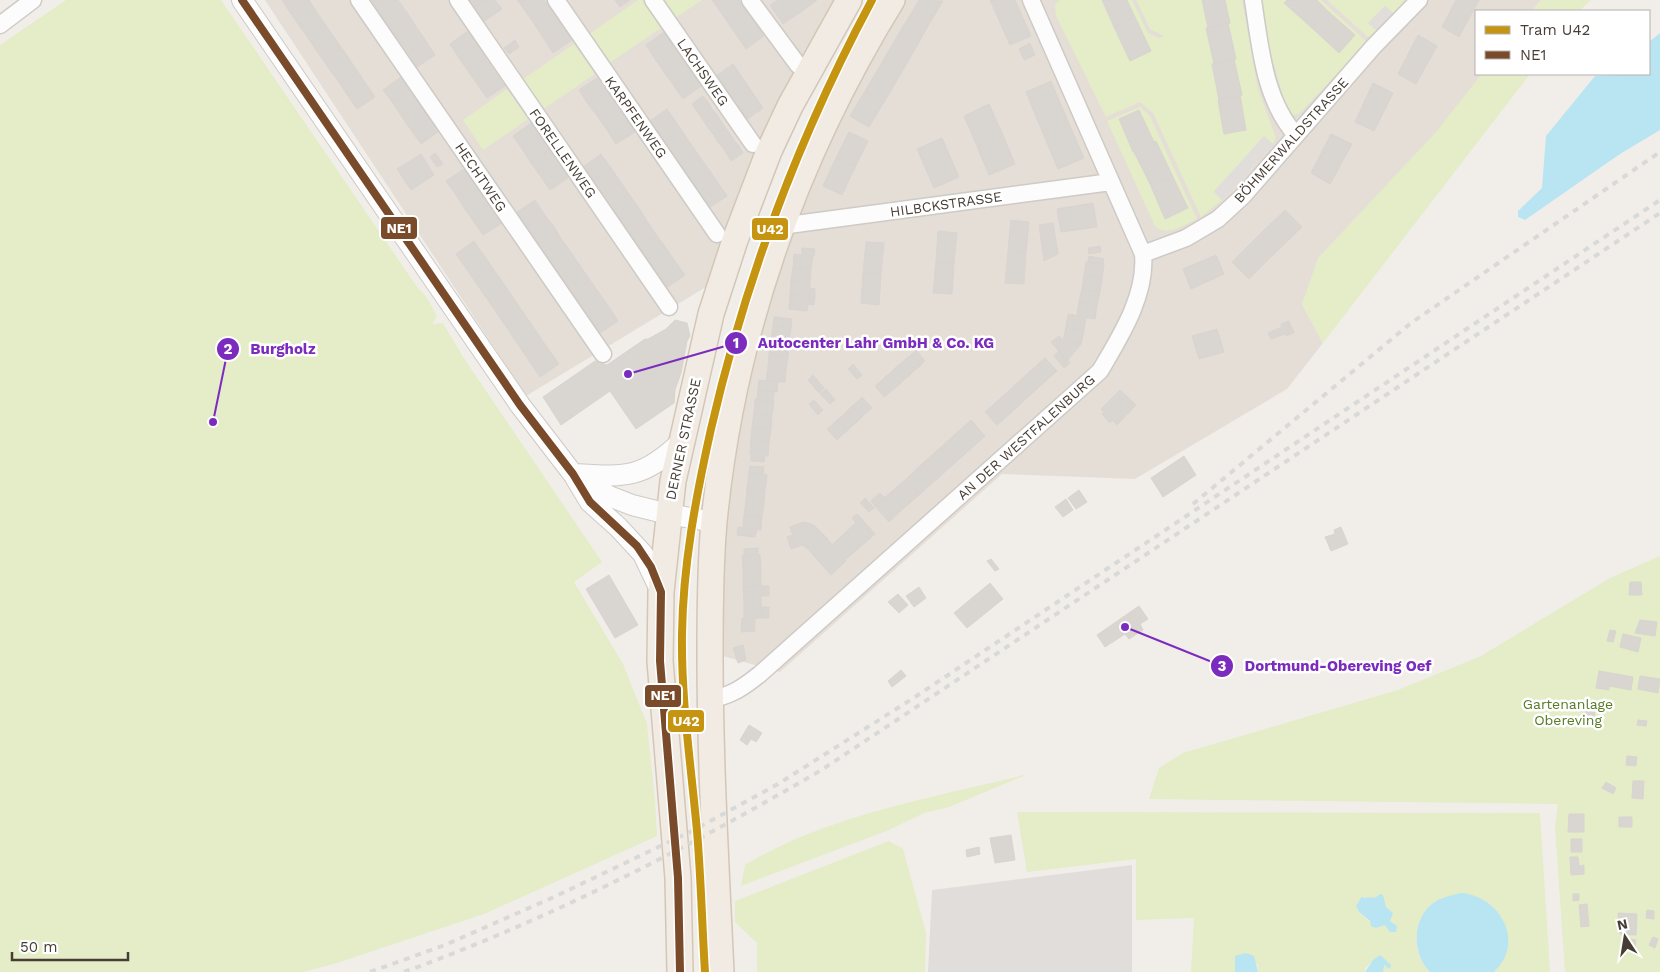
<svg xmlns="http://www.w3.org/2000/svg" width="1660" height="972" font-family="'Work Sans',sans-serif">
	<rect width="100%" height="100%" fill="#f1eeea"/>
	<!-- residential -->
	<path fill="#e5ded7" d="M265,0H841L778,107L706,287L526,396Z
		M902,0H1541L1532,11H1476V74H1482L1302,304L1323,343L1287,389L1135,479L1002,474L780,672L719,655L722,520L746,360L793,212Z"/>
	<!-- green -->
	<path fill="#e4ecc8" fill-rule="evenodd" d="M66,0H221L417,287L426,296L437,316L432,324L443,323L463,357L602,562L574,582L623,664L647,724L655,801L657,836L484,914L337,963L303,972H0V45Z
		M638,0H642L661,28L605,66L585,37Z
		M656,0H702L671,21Z
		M1059,0H1132L1148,33L1159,38L1164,36L1150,29L1136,0H1242L1258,89L1276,138L1273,144L1264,137L1214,191L1222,200L1201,217L1153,113L1140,102L1106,117L1056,16L1055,5Z
		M1262,0H1321L1367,42L1299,114L1294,115L1287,110L1269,47Z
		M1327,0H1407L1394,14L1385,6L1369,22L1377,31L1370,39Z
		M1541,0H1591L1579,11H1532Z
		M574,44L595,74L539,112L519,82Z
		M1482,74H1530L1323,343L1302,304L1318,258L1436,132Z
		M507,89L528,119L483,150L463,120Z
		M1140,107L1150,116L1197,219C1185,224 1167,238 1155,226L1107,121Z
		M1660,556V972H1565L1555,827L1558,804L1149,799L1159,768L1183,753L1398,690L1481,656L1610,578Z
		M1028,774L949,807L924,813L889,830L741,886L745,865C830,814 933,798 1028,774Z
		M1017,812L1540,813L1550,972H1494L1498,968L1424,914C1412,933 1414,956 1430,972H1383V964L1380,955L1365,968V972H1258V965L1235,956V972H1191L1194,918L1136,920V859L1027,872ZM1362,896L1363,899L1377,898L1386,907L1390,921L1376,928L1359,912L1356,906Z
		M889,841L903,849L926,933L925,972H757V943L735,922V901Z"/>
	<!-- parking -->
	<path fill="#e0ddda" d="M1385,6L1394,14L1377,31L1368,23Z
		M1264,136L1273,144L1222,200L1214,192Z
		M1132,865V972H928L932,890Z"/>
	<!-- water -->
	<path fill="#b8e5f1" d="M1660,33V130L1620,154L1525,220L1518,217V211L1542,188L1546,136L1595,76L1649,74V42Z
		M1461,893C1500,896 1526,942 1494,972H1430C1410,952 1412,914 1438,900C1444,897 1453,895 1461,893Z
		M1380,894L1383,895L1386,907L1393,913L1390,921L1397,926L1396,932H1390L1385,925L1376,928L1371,926L1370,921L1359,912L1356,906L1362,896L1363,898C1370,896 1375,900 1380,894Z
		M1246,953L1254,956L1258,972H1235V956Z
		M1380,955L1391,965L1390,969L1384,965L1383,972H1365L1373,960Z"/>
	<!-- building -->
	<path fill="#d9d5d1" stroke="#d9d4d0" d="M282,0H305L289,11Z
		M305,0H309L324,23L306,35L289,11Z
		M371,0H398L380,13Z
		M398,0L408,14L389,27L380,13Z
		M469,0H485L474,8Z
		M485,0H495L502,9L483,22L474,8Z
		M517,0H543L526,12Z
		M544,0L553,13L535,25L526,12Z
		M615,0H630L620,7Z
		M712,0H739L747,12L729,24Z
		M778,0H803L808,7L783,24L770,5Z
		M803,0H817L808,7Z
		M919,0L943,1L928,26L910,15Z
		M990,0H1015L1019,9L998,18Z
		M1102,0H1127L1135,17L1114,27Z
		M1202,0H1225L1230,23L1208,28Z
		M1287,0H1317L1330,13L1323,20L1321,18L1312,28L1284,3Z
		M1456,0H1479L1459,37L1442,27Z
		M1019,9L1031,36L1010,45L998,18Z
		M747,12L764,36L746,49L729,24Z
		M553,13L562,26L544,39L535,25Z
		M1330,13L1355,35L1339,53L1312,28L1321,18L1323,20Z
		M408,14L417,28L399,40L389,27Z
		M910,15L928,26L914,51L895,40Z
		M1135,17L1151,51L1130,61L1114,27Z
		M324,23L341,47L323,60L306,35Z
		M1228,23L1236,59L1214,64L1206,28Z
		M562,26L572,40L553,53L544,39Z
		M417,28L426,41L408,53L399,40Z
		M468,31L477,45L459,58L450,44Z
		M664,32L673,46L655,59L646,45Z
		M1418,35L1437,46L1416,84L1398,74Z
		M515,40L519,47L509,54L504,48Z
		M895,40L914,51L899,77L880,66Z
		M426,41L435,55L417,67L408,53Z
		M1030,43L1035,55L1024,60L1019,49Z
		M477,45L486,59L468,71L459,58Z
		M673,46L682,59L664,72L655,59Z
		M341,47L358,72L340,84L323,60Z
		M486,59L495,72L477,84L468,71Z
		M682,59L692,73L674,86L664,72Z
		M1234,59L1242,95L1219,100L1212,64Z
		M733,64L748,86L731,98L716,76Z
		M880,66L899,77L884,102L865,91Z
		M358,72L375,97L357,109L340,84Z
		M495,72L505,86L487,98L477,84Z
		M692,73L701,86L683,99L674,86Z
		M401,77L411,91L393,103L383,90Z
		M597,78L606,91L588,104L579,90Z
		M1051,81L1067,119L1042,131L1026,92Z
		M1373,83L1393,93L1374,131L1355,122Z
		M748,86L763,108L746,120L731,98Z
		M411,91L420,104L402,117L393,103Z
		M606,91L616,105L598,117L588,104Z
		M865,91L884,102L869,127L850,116Z
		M1240,95L1246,130L1224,134L1218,100Z
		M703,96L708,102L696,110L692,104Z
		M708,102L712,109L701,117L696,110Z
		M420,104L429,118L411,130L402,117Z
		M989,104L1003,135L977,146L964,116Z
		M616,105L625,118L607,130L598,117Z
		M667,109L682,131L664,143L650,121Z
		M712,109L717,115L705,123L701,117Z
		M1139,110L1154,142L1133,152L1119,119Z
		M717,115L721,121L709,129L705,123Z
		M429,118L439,131L421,144L411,130Z
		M625,118L635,132L616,144L607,130Z
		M1067,119L1084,158L1058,169L1042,131Z
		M721,121L725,127L714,135L709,129Z
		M531,123L540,137L522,149L513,136Z
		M725,127L730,134L718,142L714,135Z
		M682,131L697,153L679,164L664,143Z
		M849,132L868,141L855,167L836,158Z
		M730,134L734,140L723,148L718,142Z
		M1331,134L1352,144L1330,184L1311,173Z
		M1003,135L1015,164L989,175L977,146Z
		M540,137L549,150L531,163L522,149Z
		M942,138L959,177L934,188L917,149Z
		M734,140L739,146L727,154L723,148Z
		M1156,141L1173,177L1163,182L1162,179L1150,184L1134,152Z
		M739,146L743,153L731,161L727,154Z
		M549,150L559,165L541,177L531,163Z
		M435,153L443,164L437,167L430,157Z
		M697,153L712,174L694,186L679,164Z
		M421,154L434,175L411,190L397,169Z
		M601,154L611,168L592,180L583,167Z
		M836,158L855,167L842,195L823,186Z
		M559,165L568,178L550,190L541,177Z
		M611,168L620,181L602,194L592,180Z
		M464,169L474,183L456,195L446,181Z
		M712,174L727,196L709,208L694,186Z
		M1173,177L1188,208L1165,219L1150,184L1162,179L1163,182Z
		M620,181L629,194L611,207L602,194Z
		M474,183L483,196L465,209L456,195Z
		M629,194L638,207L620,220L611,207Z
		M483,196L492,209L474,222L465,209Z
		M535,200L544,214L526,226L517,212Z
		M1093,203L1097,227L1061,232L1057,209Z
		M638,207L647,221L629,234L620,220Z
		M492,209L502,223L483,235L474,222Z
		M1285,210L1302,227L1275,253L1265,243L1268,241L1260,234Z
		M544,214L554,227L536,240L526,226Z
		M1011,220L1029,222L1026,253L1008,251Z
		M647,221L657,236L639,247L629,234Z
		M1053,223L1058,254L1044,261L1039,225Z
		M554,227L562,240L544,253L536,240Z
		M938,231L957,233L954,264L936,262Z
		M1260,234L1268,241L1265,243L1275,253L1249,279L1232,262Z
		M657,236L666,248L648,260L639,247Z
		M562,240L572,254L554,266L544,253Z
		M474,241L492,267L474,280L456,254Z
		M866,242L884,243L881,274L863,273Z
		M1100,246L1101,252L1089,254L1088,248Z
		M666,248L675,261L657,274L648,260Z
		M802,248L815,249L814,256L802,254Z
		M1008,251L1026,253L1024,284L1005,283Z
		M572,254L581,267L563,279L554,266Z
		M794,254L813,256L811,269L793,268Z
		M1216,255L1224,274L1191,289L1183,269Z
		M1089,256L1104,259L1103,264L1088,262Z
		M675,261L685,275L666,288L657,274Z
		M936,262L954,264L952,294L933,293Z
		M1086,262L1104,264L1102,278L1084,275Z
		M492,267L508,290L490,303L474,280Z
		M581,267L590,280L572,292L563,279Z
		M793,268L811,269L810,283L791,281Z
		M863,273L881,274L879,305L861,303Z
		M1084,275L1102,278L1100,292L1082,289Z
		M590,280L599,293L581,306L572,292Z
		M791,281L810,283L809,297L790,294Z
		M809,288L815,289V297H809Z
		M1082,289L1100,292L1097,305L1079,302Z
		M508,290L525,315L507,328L490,303Z
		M599,293L609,307L590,319L581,306Z
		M790,294L809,297L807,311L789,309Z
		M809,297H815L814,305L808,304Z
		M1079,302L1097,305L1095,319L1077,316Z
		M609,307L618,321L600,333L590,319Z
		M1068,314L1086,317L1084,330L1066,327Z
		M525,315L542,340L523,352L507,328Z
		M774,317L792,319L791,328L773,326Z
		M675,320L687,323L690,336L687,341L681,373L675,390L674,403L636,429L610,391L561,425L543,397L595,361L607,365L645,339H648L666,329Z
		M1289,321L1294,333L1286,336L1285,334L1271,339L1268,333L1282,327L1281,324Z
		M773,326L791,328L789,342L771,340Z
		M1066,327L1084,330L1081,344L1063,341Z
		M1217,329L1224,352L1199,359L1192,336Z
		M1059,336L1063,341L1081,344L1067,361L1051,342Z
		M542,340L559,364L540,377L523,352Z
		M771,340L789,342L788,356L769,354Z
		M916,350L925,361L920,366L911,355Z
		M1059,351L1070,363L1064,368L1054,356Z
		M769,354L788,356L786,369L768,367Z
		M911,355L920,366L915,370L906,359Z
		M1045,358L1057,371L1050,377L1038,364Z
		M906,359L915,370L910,375L900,364Z
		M853,364L862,375L857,379L848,369Z
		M900,364L910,375L905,379L895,368Z
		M1038,364L1050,377L1027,398L1015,385Z
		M768,367L786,369L785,382L766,381Z
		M895,368L905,379L900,384L890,373Z
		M890,373L900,384L895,388L885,377Z
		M813,375L824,388L819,393L808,380Z
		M885,377L895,388L889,393L880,382Z
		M759,380L778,382L777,392L758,390Z
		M880,382L889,393L884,397L875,386Z
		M1015,385L1027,398L1004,419L992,406Z
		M826,389L835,400L830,404L820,394Z
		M758,390L774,391L773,401L757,400Z
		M1120,390L1136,405L1117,425L1112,420L1110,423L1102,414L1104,412L1101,409Z
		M862,397L872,408L867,412L857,402Z
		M755,399L774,401L772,415L754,413Z
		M814,400L823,410L818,415L809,404Z
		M857,402L867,412L862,417L852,406Z
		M852,406L862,417L857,422L847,411Z
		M992,406L1004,419L997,425L985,412Z
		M847,411L857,422L852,426L842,416Z
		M754,413L772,415L771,429L752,427Z
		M842,416L852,426L847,431L837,420Z
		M837,420L847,431L842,435L832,425Z
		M971,420L985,436L955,463L941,447Z
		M832,425L842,435L837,440L827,429Z
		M752,427L771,429L769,442L751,440Z
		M751,440L769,442L768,456L750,454Z
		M941,447L955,463L937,479L923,463Z
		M751,454L765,456L764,462L751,461Z
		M1184,456L1196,475L1163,497L1151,478Z
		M923,463L937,479L919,495L905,480Z
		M750,466L764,467L763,474L749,473Z
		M749,473L767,475L765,490L747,488Z
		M905,480L919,495L904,508L890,493Z
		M747,488L765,490L764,503L746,501Z
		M1079,490L1087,502L1076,509L1068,498Z
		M880,493L885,498L875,506L871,501Z
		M890,493L904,508L889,522L875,506Z
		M865,498L874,508L869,512L860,503Z
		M1066,499L1073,510L1063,517L1055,507Z
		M746,501L764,503L762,517L744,515Z
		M857,514L861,518L856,523L852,518Z
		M744,515L762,517L761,530L743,527Z
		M861,518L875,534L860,547L846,532Z
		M804,522L814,525L824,535L808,549L802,545L797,547L790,527Z
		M738,527L757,529L755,537L737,535Z
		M1341,527L1348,544L1331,551L1325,537L1335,534L1334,530Z
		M846,532L860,547L845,560L832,545Z
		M793,535L797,547L791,549L787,537Z
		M824,535L846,561L831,575L808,549Z
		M758,548V555L744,556V549Z
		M742,555H760L761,571H743Z
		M991,559L999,569L995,571L987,561Z
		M743,571H761V586L743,587Z
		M609,575L638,625L615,638L586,589Z
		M1630,582H1641L1642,595H1629Z
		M990,583L1003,599L967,628L954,613Z
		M761,586V602H744L743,587Z
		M761,586H769V596H761Z
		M919,587L926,598L914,607L906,596Z
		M898,594L908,605L899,613L888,602Z
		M744,602H761L762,618H744Z
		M1139,606L1148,619L1140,624L1143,630L1129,639L1125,634L1105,647L1097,635Z
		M762,607H769V618H762Z
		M742,618H755V631L741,632Z
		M1640,620L1657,622L1655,636L1635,633Z
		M1610,630L1616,631L1613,642L1607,641Z
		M1623,634L1641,638L1638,652L1620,647Z
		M743,645L746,660L738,663L733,648Z
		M901,670L906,676L892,687L888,681Z
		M1599,671L1633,677L1631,690L1609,686V690L1596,688Z
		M1640,676L1660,679L1658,693L1638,689Z
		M1584,707L1595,709L1593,725L1581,723Z
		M1638,720L1647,721L1646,726L1637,725Z
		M749,725L762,733L756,742L751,739L747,745L740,740Z
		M1627,756L1637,757L1636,766L1626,765Z
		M1633,781H1644L1643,799L1632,798Z
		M1606,782L1616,788L1613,794L1602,788Z
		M1569,814H1584V832H1568Z
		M1619,817H1632V827H1619Z
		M1011,835L1015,860L995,863L990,838Z
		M1571,839H1582V852H1571Z
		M979,847L980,854L967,857L966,850Z
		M1570,857H1578L1579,866L1584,865V874L1571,875Z
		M1573,894H1579V900L1573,901Z
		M1587,904L1589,926L1581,927L1579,905Z
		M1647,910L1654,911V919L1646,918Z
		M1618,913L1637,914L1636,935L1620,934Z
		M1653,937L1658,939L1655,948L1649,945Z
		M1629,939L1636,940L1635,948L1627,947Z"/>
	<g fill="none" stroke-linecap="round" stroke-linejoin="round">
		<!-- minor casing -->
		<g stroke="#cecac6" stroke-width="19">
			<path id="minor" d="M359,0L603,354
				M458,0L669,307
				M556,0L717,234
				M653,0L753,144
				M750,0L798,65
				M1253,0C1260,45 1264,100 1296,135
				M0,25L33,0
				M781,226L1111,182
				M1143,254L1186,238L1218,219L1243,196L1374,46L1419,0
				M710,699C730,697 745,686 760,674L1100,371C1120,337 1147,295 1143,254L1031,0"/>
		</g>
		<!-- tertiary casing -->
		<g stroke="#cecac6" stroke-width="22">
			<path id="tertiary" d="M242,0L520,405L573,474L609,496L632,505L668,514L714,522
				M575,474C626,477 643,479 682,441
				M575,477L590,502L618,527L643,554L661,592"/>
		</g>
		<!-- primary casing -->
		<g stroke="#d4c6b6" stroke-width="28">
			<path id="primary" d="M680,972L678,878L660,661L661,592L673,481L711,314L735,240L769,151L790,106L849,0
				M721,972C716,866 710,760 710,653C710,609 710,566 714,522C732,336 794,159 892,0"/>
		</g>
		<!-- minor -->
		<use href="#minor" stroke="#fdfcfc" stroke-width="16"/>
		<!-- tertiary -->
		<use href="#tertiary" stroke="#fdfcfc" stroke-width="20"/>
		<!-- primary -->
		<use href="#primary" stroke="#f1ebe4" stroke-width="25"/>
		<!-- rail -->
		<path stroke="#d9d9d8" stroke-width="4" stroke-dasharray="6 6" stroke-linecap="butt" d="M1193,504L1411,323L1660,152
			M370,972L445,945L554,897L694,830L778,784L912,699L1660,200
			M404,972C550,919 690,847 823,769L1660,213"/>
		<!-- bus-1 casing -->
		<g stroke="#fff" stroke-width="11">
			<path id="bus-1" d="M242,0L520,405L573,474L590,502L637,546L651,567L661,592L660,661L678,878L680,972"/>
		</g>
		<!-- bus-1 -->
		<use href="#bus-1" stroke="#7a4b2a" stroke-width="8"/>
		<!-- tram-1 casing -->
		<g stroke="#fff" stroke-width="11">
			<path id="tram-1" d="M705,972C702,925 701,878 697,831C691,765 681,700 682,634C683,565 696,496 711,429C746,277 798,138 872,0"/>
		</g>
		<!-- tram-1 -->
		<use href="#tram-1" stroke="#c59410" stroke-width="8"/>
	</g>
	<g text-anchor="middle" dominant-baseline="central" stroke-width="5" stroke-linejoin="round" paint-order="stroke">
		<!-- street labels -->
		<g font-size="14" fill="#473d35" stroke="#fff">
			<text transform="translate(703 72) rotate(55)">LACHSWEG</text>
			<text transform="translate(636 117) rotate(55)">KARPFENWEG</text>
			<text transform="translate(1291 140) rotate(-48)">BÖHMERWALDSTRASSE</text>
			<text transform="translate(563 153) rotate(55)">FORELLENWEG</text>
			<text transform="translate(481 177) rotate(56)">HECHTWEG</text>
			<text transform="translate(946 204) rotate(-8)">HILBCKSTRASSE</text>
			<text transform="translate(1026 437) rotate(-42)">AN DER WESTFALENBURG</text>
			<text transform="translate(683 439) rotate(-78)">DERNER STRASSE</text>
		</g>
		<!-- park labels -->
		<g font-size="14" fill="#567c25" stroke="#fff">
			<text x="1568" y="704">Gartenanlage<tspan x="1568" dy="16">Obereving</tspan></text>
		</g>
	</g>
	<!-- callouts -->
	<path fill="none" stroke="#7b2cbf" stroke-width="2" d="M628 374L736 343M213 422L228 349M1125 627L1222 666"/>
	<g fill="#7b2cbf" stroke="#fff" stroke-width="2">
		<circle cx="628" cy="374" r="5"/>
		<circle cx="213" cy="422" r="5"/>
		<circle cx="1125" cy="627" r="5"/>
		<circle cx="736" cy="343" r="12"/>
		<circle cx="228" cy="349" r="12"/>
		<circle cx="1222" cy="666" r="12"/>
	</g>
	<g font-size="15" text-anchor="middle" font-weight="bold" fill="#fff">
		<text x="736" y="348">1</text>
		<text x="228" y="354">2</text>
		<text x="1222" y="671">3</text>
	</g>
	<g font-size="15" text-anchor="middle" font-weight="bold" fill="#7b2cbf" stroke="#fff" stroke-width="5" stroke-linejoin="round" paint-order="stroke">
		<text x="876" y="348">Autocenter Lahr GmbH &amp; Co. KG</text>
		<text x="283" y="354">Burgholz</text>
		<text x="1338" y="671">Dortmund-Obereving Oef</text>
	</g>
	<g stroke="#fff" stroke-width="2">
		<rect x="380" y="216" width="38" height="24" rx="5" fill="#7a4b2a"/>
		<rect x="751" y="217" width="38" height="24" rx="5" fill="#c59410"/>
		<rect x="644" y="684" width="38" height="24" rx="5" fill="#7a4b2a"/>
		<rect x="667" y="709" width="38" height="24" rx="5" fill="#c59410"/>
	</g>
	<g font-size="14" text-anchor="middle" font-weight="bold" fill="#fff">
		<text x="399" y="233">NE1</text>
		<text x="770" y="234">U42</text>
		<text x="663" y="700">NE1</text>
		<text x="686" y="726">U42</text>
	</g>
	<!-- legend -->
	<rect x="1475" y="10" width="175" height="65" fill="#ffffff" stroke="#b5b1ae"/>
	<rect x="1485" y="26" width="25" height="8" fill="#c59410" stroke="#b5b1ae"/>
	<text x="1520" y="35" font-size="15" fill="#473d35">Tram U42</text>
	<rect x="1485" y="51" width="25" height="8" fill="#7a4b2a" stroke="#b5b1ae"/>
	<text x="1520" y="60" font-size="15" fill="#473d35">NE1</text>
	<!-- north arrow -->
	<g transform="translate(1625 937) rotate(348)" stroke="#ffffff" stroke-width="4" paint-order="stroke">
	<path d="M0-4L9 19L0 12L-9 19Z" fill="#473d35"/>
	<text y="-8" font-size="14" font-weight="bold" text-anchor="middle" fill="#473d35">N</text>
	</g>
	<!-- scale -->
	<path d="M12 952v8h116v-8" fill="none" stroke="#473d35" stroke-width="2.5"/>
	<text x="20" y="952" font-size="15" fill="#473d35" stroke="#ffffff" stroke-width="4" paint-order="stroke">50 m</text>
</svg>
